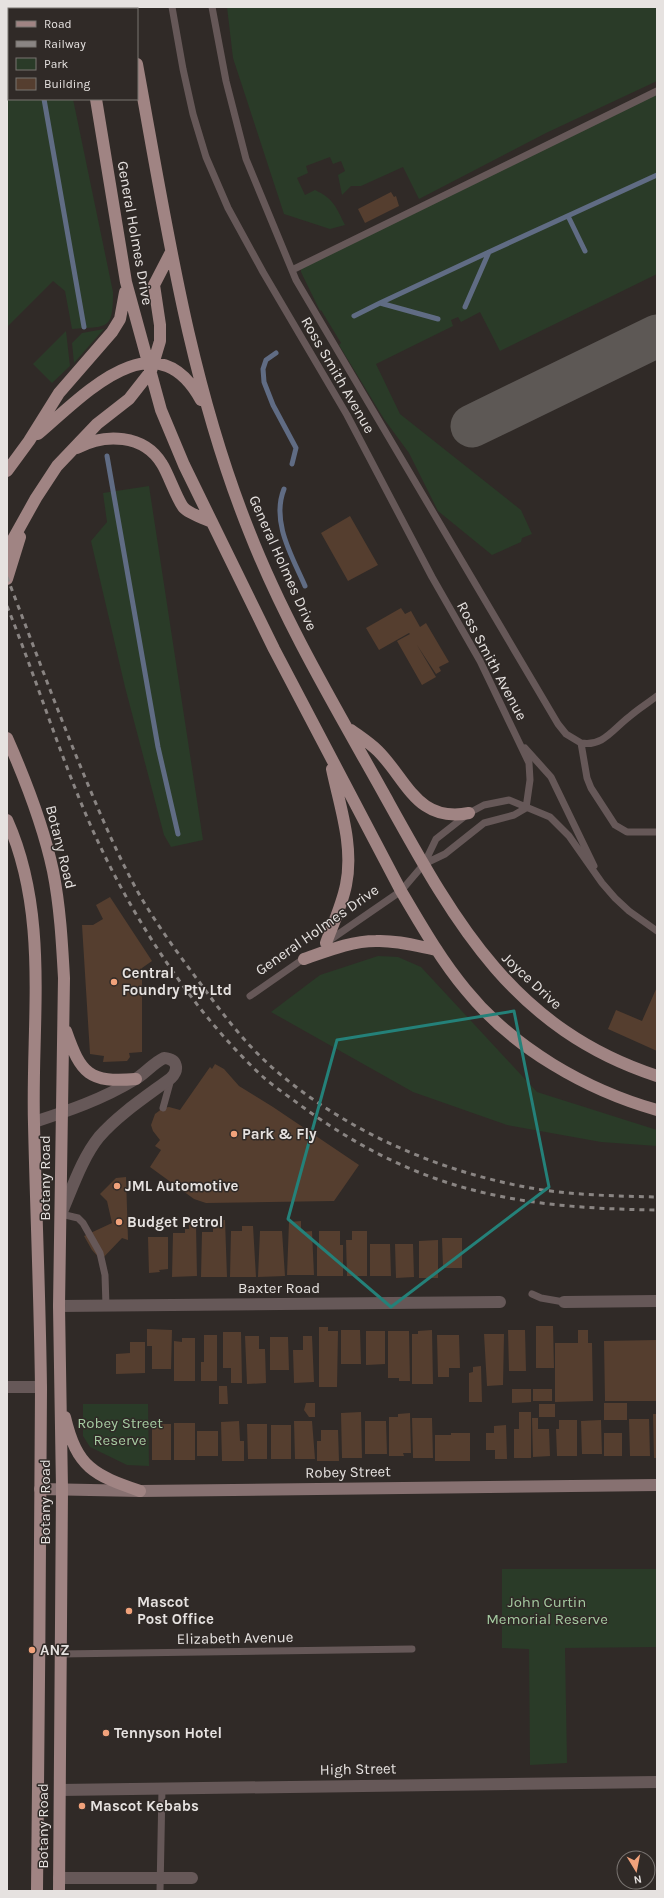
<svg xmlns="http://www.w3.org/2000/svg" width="664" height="1898" font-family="Karla,sans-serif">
	<rect width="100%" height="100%" fill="#302a27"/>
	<!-- green -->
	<path fill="#2a3b28" d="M7,7H57V9H9V99H73L113,292C113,331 108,326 72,329L65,291L53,281L7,327Z
		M227,7H657V81L546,133L419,199L403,167L361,186H351L342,195L338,175L345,171L341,161L333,164L330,157L306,166L308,173L297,178L305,195L315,190C334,199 336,207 345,225L330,229L284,214L233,58Z
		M657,90V274L500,351L480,312L461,322L458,317L451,320L453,326L376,364L400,414L521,510L532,534L522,538L521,542L492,555L438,511L409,453L384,419L339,345L341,343L321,310L320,311L301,272V267Z
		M104,329L74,363L72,343L82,333Z
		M66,331L70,366L52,383L33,364Z
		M149,486L203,840L171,847L164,835L125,687L91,541L107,522L103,493Z
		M378,956L398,957L421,967L537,1092L657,1130V1146L601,1142L507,1125L413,1092L271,1012L320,975Z
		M83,1404H148L149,1466L127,1465L90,1447L83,1436Z
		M502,1569H657V1647L565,1648L567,1763L530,1765L529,1649L502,1648Z"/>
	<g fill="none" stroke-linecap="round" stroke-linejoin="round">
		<!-- stream -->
		<path stroke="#606c84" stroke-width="5" d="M28,7V9
			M44,99L84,327
			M568,216L585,251
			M465,307L489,252L657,175
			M354,316L380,303
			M438,319L380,303L489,252
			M276,353L266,360L263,369L264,382L273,405L296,448L292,464
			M107,456L158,747L178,834
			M284,489C271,522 292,556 305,586"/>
		<!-- taxiway -->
		<path stroke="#5d5855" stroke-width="43" d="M472,426L657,336"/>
	</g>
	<!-- building -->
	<path fill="#553e2f" d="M391,192L394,197L396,196L399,206L365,223L358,209Z
		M350,516L378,565L348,581L321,533Z
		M401,608L405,614L411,611L420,627L426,623L449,662L439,667L441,671L436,674L417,645L436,677L422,685L397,641L410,634L409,633L379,650L366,628Z
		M110,897L152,961L142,968V1052L129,1053L130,1057L127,1061L103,1062L104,1056L90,1054L82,925H93L103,919L96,905Z
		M657,987V1051L608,1029L616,1010L642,1021Z
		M215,1064L224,1069L239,1086L273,1107L359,1165L334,1201L206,1203L194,1199L150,1167L161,1150L155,1146L160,1140L153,1131L151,1125L155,1114L163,1108L169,1107L180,1110L210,1067L212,1069Z
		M126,1177L128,1240L122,1238L101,1260L92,1250L84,1236L112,1223L107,1201L100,1194L116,1178Z
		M213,1220H225L227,1277H201L202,1232H213Z
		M301,1221V1232L312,1231L314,1275H287L289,1222Z
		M189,1225H196L197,1276L172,1277L173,1233H185V1229H189Z
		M242,1226H253L256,1277H230L231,1231H242Z
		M260,1231H282L285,1276L258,1277Z
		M319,1231H340V1245H343V1276H317V1245H319Z
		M352,1231H367V1276H347L346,1240H352Z
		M148,1237H168V1269L159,1270L160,1272L149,1273Z
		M442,1238H462V1268H443Z
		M438,1240V1278H419V1241Z
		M370,1244H390L391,1276H370Z
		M395,1244H413L414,1277L396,1278Z
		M536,1326H553L554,1368H536Z
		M319,1327H328V1331H338L337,1387H319Z
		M147,1329L172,1330L171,1369H152V1346H147Z
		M341,1330H360L361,1364H341Z
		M432,1330L433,1384H412V1334H418V1331Z
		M508,1330H525L526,1371H509Z
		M578,1330H588V1343H592L593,1401L555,1402V1343H578Z
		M366,1331H385V1364L366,1365Z
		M388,1331H409L410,1381H399V1378H388Z
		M223,1332H241L242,1383H231V1368H223Z
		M484,1334H504L503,1385L487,1386Z
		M204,1335H217V1381H201V1362H204Z
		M437,1335H459L460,1368H449V1377H438Z
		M245,1336H259V1349H265L266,1383L247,1384Z
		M303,1336H312L314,1382L294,1383L293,1350H303Z
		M270,1337H288L289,1370H270Z
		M182,1338H195V1381H174V1341L182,1342Z
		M657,1340V1401H605L604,1341Z
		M130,1342H145V1373L116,1374V1354L130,1353Z
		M481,1366L482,1402H469V1373L473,1372V1367Z
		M219,1386H227L228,1404H219Z
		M512,1389H531V1402L512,1403Z
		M533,1389H552V1401H533Z
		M306,1403H315V1417H309L304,1410Z
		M604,1403H627V1420H604Z
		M539,1404H555V1417H539Z
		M361,1412L362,1458H342L341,1413Z
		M519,1412H531V1458H514V1429H519Z
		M410,1413L411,1453H403L404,1456H389V1417H398V1414Z
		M653,1414H657V1458H654Z
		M412,1418H432L433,1458H413Z
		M532,1418H538V1429H549L550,1456L533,1457Z
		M629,1419H649L650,1456H630Z
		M559,1420H577V1456H557L556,1429H559Z
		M601,1420L602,1454H582L581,1421Z
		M239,1421L240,1441H244V1461H222L221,1422Z
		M294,1421H312L315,1459H295Z
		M365,1421H386L387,1454H365Z
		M174,1423H195V1460H174Z
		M152,1424H171V1460H152Z
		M247,1424H267V1459H248Z
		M271,1425H291V1459H271Z
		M506,1425L507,1459H495V1450H486V1433H494V1426Z
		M321,1430H338L339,1461H317V1441H321Z
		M197,1431H218V1456H197Z
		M451,1433H470V1461H435V1435H451Z
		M604,1433H622V1456H604Z"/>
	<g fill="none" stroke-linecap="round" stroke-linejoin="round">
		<!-- lane -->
		<path stroke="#665858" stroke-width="7" d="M172,7L183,69L193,114L206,157L228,208L263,272L347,415L432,577L480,661L529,763L530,780L526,808
			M212,7L226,81L246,159L296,280L558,724L566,734L581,743L587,778L591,788L615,825L627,832H657
			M292,270L657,91
			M581,743C603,747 613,729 629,717C638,709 648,703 657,696
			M525,748L551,777L594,866
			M424,864L445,854L484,823L514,815L526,808
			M327,942L401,891L424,864L436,839L469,813L484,805L509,800L550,817L569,836L602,883L615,898L629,911L657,931
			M250,996L306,957
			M163,1108L171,1079
			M61,1214L78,1218L83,1223L100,1253L105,1275L106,1306
			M532,1294L541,1298L564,1302
			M60,1654L412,1649
			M160,1891L162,1788"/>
		<!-- street -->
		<path stroke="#665858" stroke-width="12" d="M34,1122C68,1111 103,1099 134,1080C145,1074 153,1063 164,1058C178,1059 179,1070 171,1078C147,1096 119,1114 99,1137C82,1158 72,1189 61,1214
			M564,1302L657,1301
			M59,1306L500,1302
			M7,1387H41
			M60,1790L657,1782
			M59,1878H192"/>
		<!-- secondary -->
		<path stroke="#877171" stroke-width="12" d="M40,1489L140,1491L657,1485"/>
		<!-- primary -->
		<path stroke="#a08483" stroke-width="12" d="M83,7V9
			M127,7V9
			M137,64C166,222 189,381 249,531C285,623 336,708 384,794C454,920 511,1028 657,1076
			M96,99L126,282L161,410L184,465L274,649L401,891C421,925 441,960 466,990C513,1048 586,1090 657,1110
			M38,434C83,396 155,316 201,400
			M77,448C105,433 144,434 162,464C168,473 178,502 184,508C188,513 205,519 212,522
			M7,471L29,441L59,393L112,332L120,319L125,292
			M7,550L36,498L57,466L97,424L129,399L151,371L160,341V325L154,285L171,252
			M7,579L20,537
			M351,730C359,736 370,743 378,751C407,780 417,823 469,813
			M7,738C26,781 43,824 53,871C60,906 62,942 64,978L59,1306L62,1489L59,1891
			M7,820C50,916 31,1023 34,1124C36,1212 40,1301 41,1389C41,1556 38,1724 37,1891
			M326,943C333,924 342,905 346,885C354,846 340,807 332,769
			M304,959C327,951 351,941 376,941C396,940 417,946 437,950
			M66,1031C81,1074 89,1083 136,1079
			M65,1417C77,1468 94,1475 140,1491"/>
		<!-- rail -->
		<path stroke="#8a8583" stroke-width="3" stroke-dasharray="5 5" stroke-linecap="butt" d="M7,577C34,647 60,718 89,787C104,823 120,860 139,894C157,925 179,955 200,983C222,1013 246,1045 274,1069C343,1129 431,1168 520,1186C564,1195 612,1196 657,1197
			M7,606C36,678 59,753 90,824C129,913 191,1010 262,1076C271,1084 282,1092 292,1099C342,1137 396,1167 455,1185C521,1205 589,1209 657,1210"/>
	</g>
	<!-- marked area -->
	<path fill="none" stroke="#248179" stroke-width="3" stroke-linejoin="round" d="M514,1011L549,1187L391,1307L288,1219L337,1040Z"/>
	<!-- markers -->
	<g fill="#f1a27b" stroke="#302a27" stroke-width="1.5">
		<circle cx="114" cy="982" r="4"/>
		<circle cx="234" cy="1134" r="4"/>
		<circle cx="117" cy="1186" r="4"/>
		<circle cx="119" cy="1222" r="4"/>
		<circle cx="129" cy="1611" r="4"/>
		<circle cx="32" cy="1650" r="4"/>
		<circle cx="106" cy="1733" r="4"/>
		<circle cx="82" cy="1806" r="4"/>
	</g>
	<g text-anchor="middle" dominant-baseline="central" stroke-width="3" stroke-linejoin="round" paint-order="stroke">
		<!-- street labels -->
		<g font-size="15" fill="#e6e2e0" stroke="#302a27">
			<text transform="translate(135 233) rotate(80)">General Holmes Drive</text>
			<text transform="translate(338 375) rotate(60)">Ross Smith Avenue</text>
			<text transform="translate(283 563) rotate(66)">General Holmes Drive</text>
			<text transform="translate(492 661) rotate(62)">Ross Smith Avenue</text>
			<text transform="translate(61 847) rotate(76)">Botany Road</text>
			<text transform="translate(317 930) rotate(-35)">General Holmes Drive</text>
			<text transform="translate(532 981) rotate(43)">Joyce Drive</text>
			<text transform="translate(45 1178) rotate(-90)">Botany Road</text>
			<text x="279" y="1288">Baxter Road</text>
			<text transform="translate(348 1472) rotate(-1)">Robey Street</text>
			<text transform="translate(45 1502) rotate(-90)">Botany Road</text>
			<text transform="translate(235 1638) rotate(-1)">Elizabeth Avenue</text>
			<text transform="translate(358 1769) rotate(-1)">High Street</text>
			<text transform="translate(43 1826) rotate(-90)">Botany Road</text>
		</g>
		<!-- poi labels -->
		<g font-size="15" font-weight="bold" fill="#e6e2e0" stroke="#302a27" text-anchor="start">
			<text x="122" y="973">Central<tspan x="122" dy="17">Foundry Pty Ltd</tspan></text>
			<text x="242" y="1134">Park &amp; Fly</text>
			<text x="125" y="1186">JML Automotive</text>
			<text x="127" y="1222">Budget Petrol</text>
			<text x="137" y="1602">Mascot<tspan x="137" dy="17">Post Office</tspan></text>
			<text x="40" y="1650">ANZ</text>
			<text x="114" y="1733">Tennyson Hotel</text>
			<text x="90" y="1806">Mascot Kebabs</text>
		</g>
		<!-- park labels -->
		<g font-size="15" fill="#a5cba1" stroke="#302a27">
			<text x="120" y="1423">Robey Street<tspan x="120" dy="17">Reserve</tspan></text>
			<text x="547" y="1602">John Curtin<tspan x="547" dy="17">Memorial Reserve</tspan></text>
		</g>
	</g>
	<!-- border -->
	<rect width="664" height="1898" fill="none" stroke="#e6e2e0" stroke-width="16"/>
	<!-- legend -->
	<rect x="8" y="8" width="130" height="92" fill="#302a27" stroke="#797471"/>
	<rect x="16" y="21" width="20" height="6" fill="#a08483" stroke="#797471"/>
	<text x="44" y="28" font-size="12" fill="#e6e2e0">Road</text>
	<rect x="16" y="41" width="20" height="6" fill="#8a8583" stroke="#797471"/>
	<text x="44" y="48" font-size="12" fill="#e6e2e0">Railway</text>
	<rect x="16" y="58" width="20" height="12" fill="#2a3b28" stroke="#797471"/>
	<text x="44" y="68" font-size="12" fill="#e6e2e0">Park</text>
	<rect x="16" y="78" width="20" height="12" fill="#553e2f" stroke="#797471"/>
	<text x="44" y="88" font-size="12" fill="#e6e2e0">Building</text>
	<!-- north arrow -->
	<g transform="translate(636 1870) rotate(170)"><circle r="19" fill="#302a27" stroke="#797471"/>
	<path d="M0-3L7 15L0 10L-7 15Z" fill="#f1a27b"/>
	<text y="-6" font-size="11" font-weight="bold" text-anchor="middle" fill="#e6e2e0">N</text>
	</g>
</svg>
